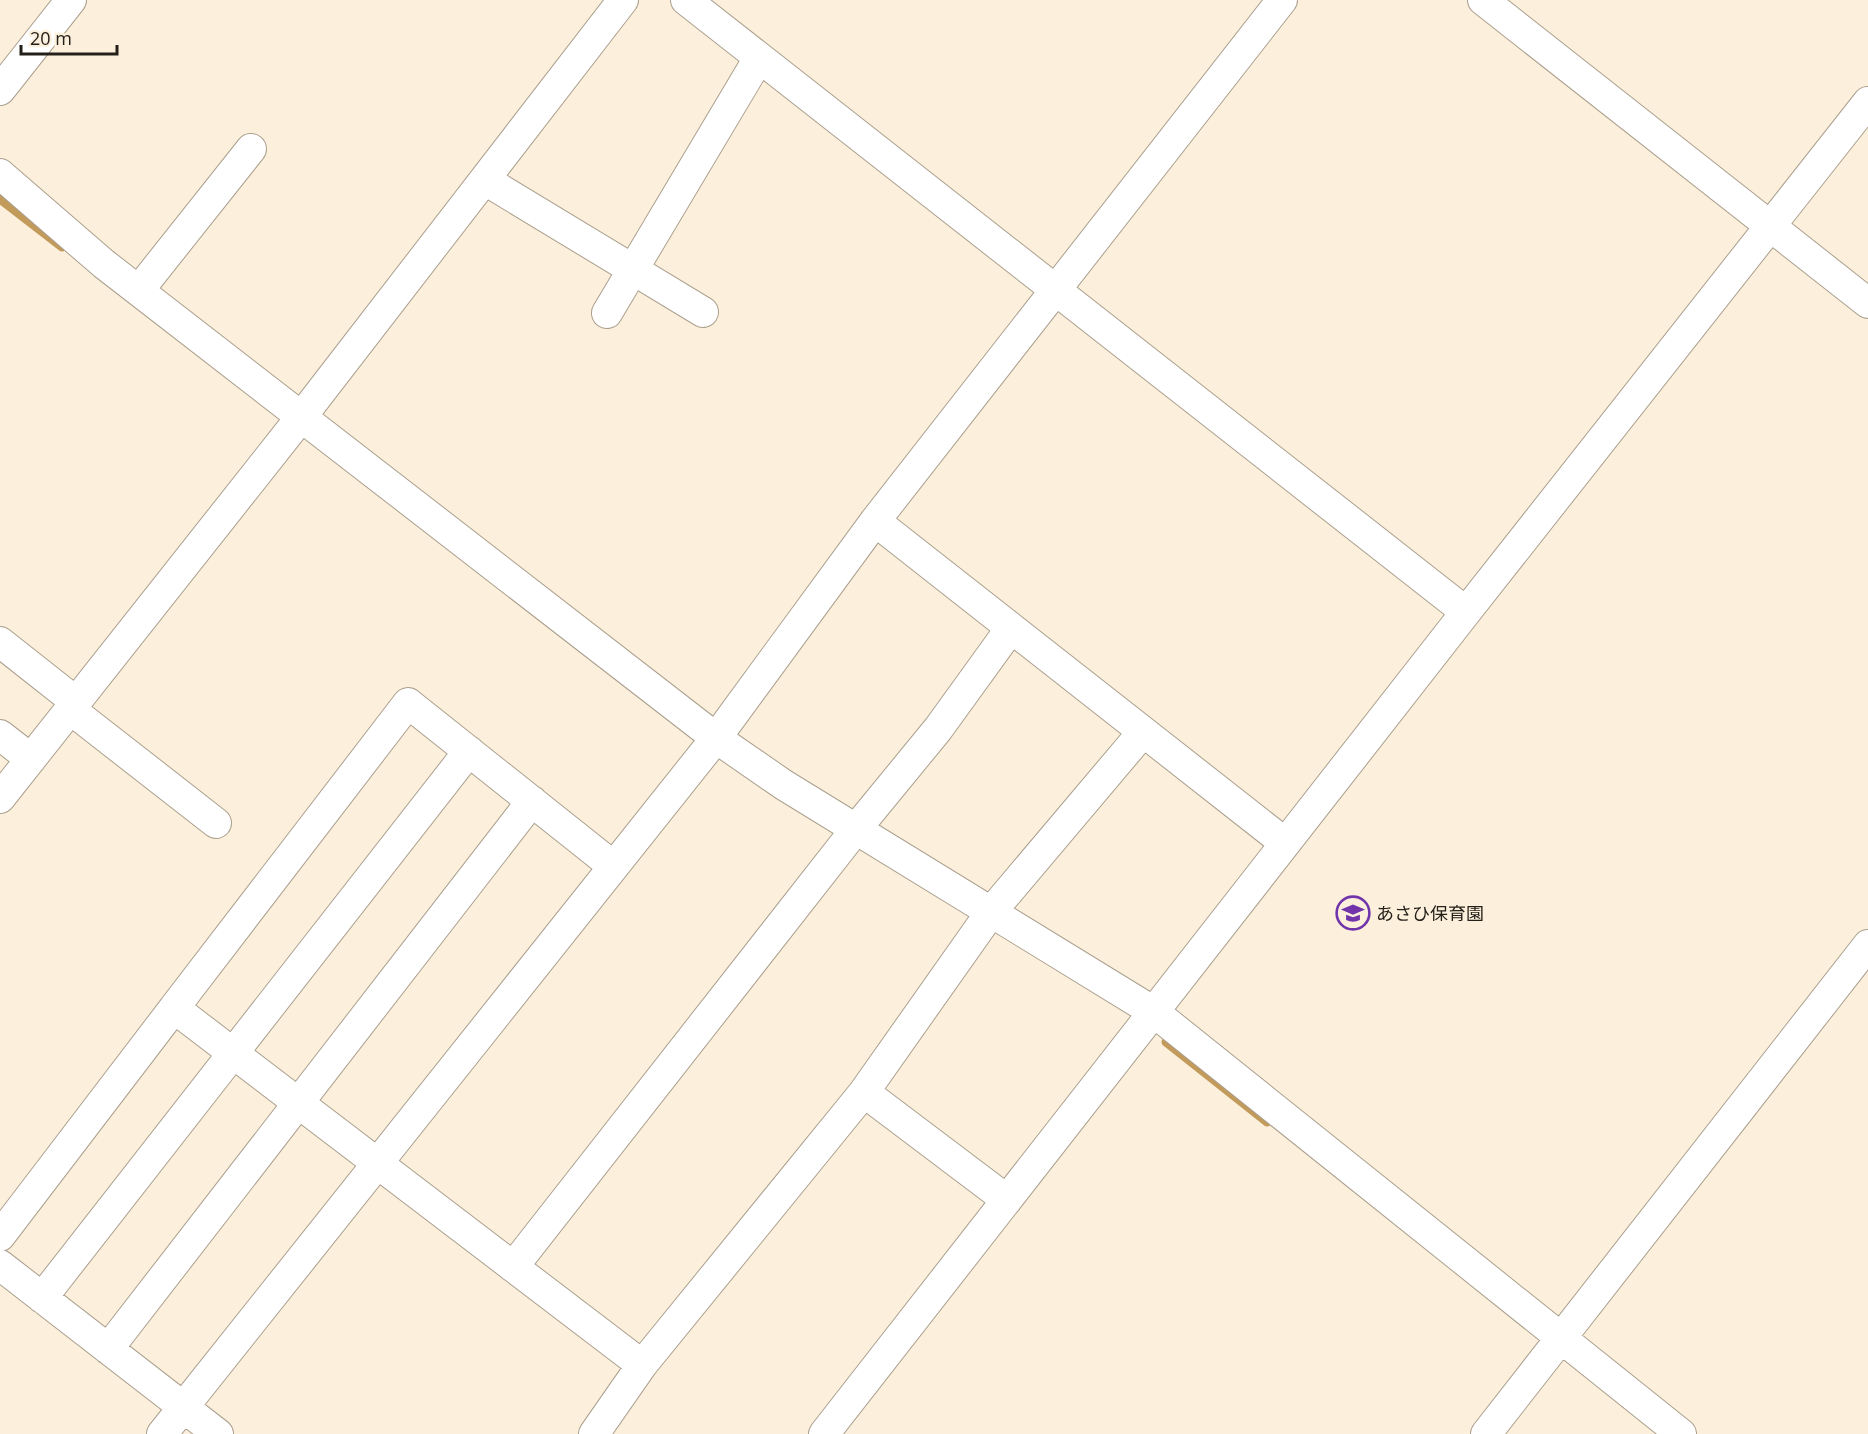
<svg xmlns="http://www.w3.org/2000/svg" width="1868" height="1434" font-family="'Open Sans','Noto Sans JP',sans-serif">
	<rect width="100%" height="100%" fill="#fcf0dd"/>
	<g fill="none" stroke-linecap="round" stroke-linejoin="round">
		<!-- stream -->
		<path stroke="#c29b5b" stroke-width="9" d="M0,199L62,247
			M1166,1042L1267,1122"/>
		<!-- minor casing -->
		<g stroke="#ab9f8e" stroke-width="32">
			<path id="minor" d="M686,0L1466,612
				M1483,0L1868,303
				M0,90L71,0
				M0,174L104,264L716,738L784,785L1154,1012L1681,1434
				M485,180L703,312
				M139,290L251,149
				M607,313L759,58
				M875,521L1285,843
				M0,642L76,702
				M70,709L216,823
				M0,735L31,759
				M0,798L302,416L623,0
				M174,1008L408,703L613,866
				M864,1092L1007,1200
				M0,1236L174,1008L642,1365
				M0,1265L218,1434
				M513,1267L856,829L938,729L1011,628
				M42,1298L469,751
				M108,1349L532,801
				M162,1434L716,738L875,521L1282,0
				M594,1434L642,1365L864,1092L991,912L1143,732
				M824,1434L1466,612L1868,102
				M1486,1434L1868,945"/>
		</g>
		<!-- minor -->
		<use href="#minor" stroke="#fff" stroke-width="30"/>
	</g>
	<!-- icons -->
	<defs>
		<g id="school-ring" transform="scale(1.725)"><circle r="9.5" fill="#fcf0dd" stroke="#7134aa" stroke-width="1.5"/><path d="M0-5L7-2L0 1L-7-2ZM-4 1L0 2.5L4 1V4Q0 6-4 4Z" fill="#7134aa"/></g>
	</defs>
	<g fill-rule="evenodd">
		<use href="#school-ring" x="1353" y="913"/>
	</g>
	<g text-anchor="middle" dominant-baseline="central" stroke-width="4.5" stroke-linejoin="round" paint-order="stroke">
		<!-- poi labels -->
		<g font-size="18" fill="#242019" stroke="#fcf0dd" text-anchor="start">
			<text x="1376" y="913">あさひ保育園</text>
		</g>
	</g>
	<!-- scale -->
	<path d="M21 45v9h96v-9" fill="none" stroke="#242019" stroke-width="3"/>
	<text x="30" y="45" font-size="18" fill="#242019" stroke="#fcf0dd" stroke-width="4.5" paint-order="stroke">20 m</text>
</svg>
